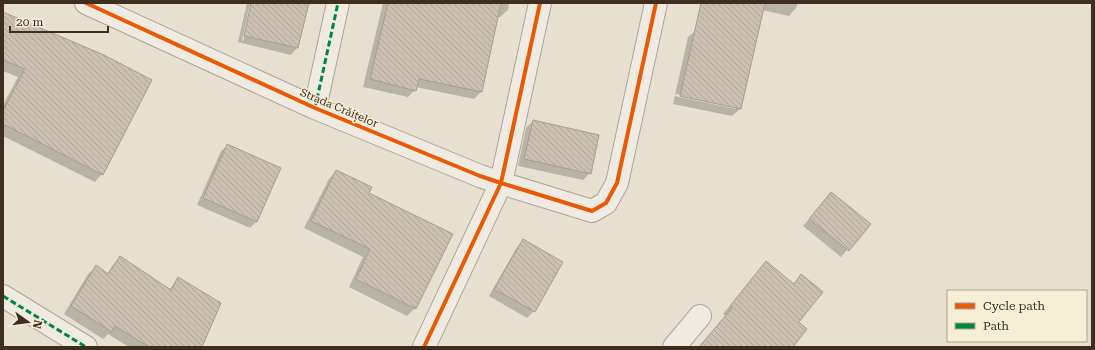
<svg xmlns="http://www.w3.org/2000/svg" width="1095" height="350" font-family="'Roboto Serif',serif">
	<defs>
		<pattern id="building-back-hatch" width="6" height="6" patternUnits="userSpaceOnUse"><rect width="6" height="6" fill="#cbbfb2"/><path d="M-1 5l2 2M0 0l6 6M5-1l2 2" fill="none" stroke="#afa499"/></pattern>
	</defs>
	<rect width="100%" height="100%" fill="#e7e0d1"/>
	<!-- shadow -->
	<path fill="#0003" fill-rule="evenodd" d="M247,3H250L242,41H243L252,3H308L297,48L291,55L238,42Z
		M383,3H509L508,10L500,17H497L481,92L474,99L416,87L415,90L408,97L363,87Z
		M729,3H798L796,8L789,16L762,10L740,109L732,116L673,104L688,37ZM676,94L736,107V109L675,96Z
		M3,14L102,174L95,182L3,136V105L18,77L3,71Z
		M533,121L590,173L583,180L518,166L526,128Z
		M228,145L256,222L250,228L197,205L221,151Z
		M336,171L367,193L415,308L407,316L349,287L363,257L304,228L329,179Z
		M831,193L869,224L841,257L803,226Z
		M523,240L534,311L527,318L489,296L517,247Z
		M120,257L169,290L179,278L200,347H129L108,334L103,339L64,314L88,274L96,267L107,274L113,265Z
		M766,262L793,284L802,276L797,322L792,347H699L726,316L723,314Z"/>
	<!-- building -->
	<path fill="url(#building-back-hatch)" stroke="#a89c90" d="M251,3H309L298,48L244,36Z
		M388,3H501L482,92L419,79L416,91L370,79Z
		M701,3H765L741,109L680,96Z
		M3,12L104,55L152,80L103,175L3,124V111L25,69L3,60Z
		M533,120L599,135L591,174L524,159Z
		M227,144L281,168L257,222L203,198Z
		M336,170L372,187L369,193L453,234L416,309L356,279L370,249L311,221Z
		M831,192L871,224L849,251L809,219Z
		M523,239L563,262L535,312L494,289Z
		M120,256L171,290L178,277L221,303L202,347H149L115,326L112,332L71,306L96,265L108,274Z
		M766,261L794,284L801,274L823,292L799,322L807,329L793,347H699L732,308L730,306Z"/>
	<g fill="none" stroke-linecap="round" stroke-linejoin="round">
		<!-- minor casing -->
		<g stroke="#ada599" stroke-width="24">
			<path id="minor" d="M86,3L315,108L480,176L501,183L592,211L606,203L617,183L656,3
				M315,108L338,3
				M3,296L86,347
				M424,347L501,183L540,3
				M674,347L700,316"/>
		</g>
		<!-- minor -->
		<use href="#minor" stroke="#efebe3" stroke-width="22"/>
		<!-- quiet -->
		<path stroke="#00873e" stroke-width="3" stroke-dasharray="6 3" stroke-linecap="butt" d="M315,108L338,3
			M3,296L86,347"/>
		<!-- cycleway casing -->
		<g stroke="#f7eed8" stroke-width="6">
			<path id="cycleway" d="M86,3L315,108L480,176L501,183L592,211L606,203L617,183L656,3
				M424,347L501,183L540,3"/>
		</g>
		<!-- cycleway -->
		<use href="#cycleway" stroke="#e8590c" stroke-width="4"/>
	</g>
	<g text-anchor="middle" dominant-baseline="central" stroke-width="3" stroke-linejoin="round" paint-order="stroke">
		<!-- street labels -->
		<g font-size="11" fill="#3d2e20" stroke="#f7eed8">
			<text transform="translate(339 108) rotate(23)">Strada Crăițelor</text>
		</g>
	</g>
	<!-- border -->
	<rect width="1095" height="350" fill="none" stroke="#3d2e20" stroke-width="8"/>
	<!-- legend -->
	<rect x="947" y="290" width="140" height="52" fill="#f7eed8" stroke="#ada18e"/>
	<rect x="955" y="303" width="20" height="6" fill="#e8590c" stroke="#ada18e"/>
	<text x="983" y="310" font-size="12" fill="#3d2e20">Cycle path</text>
	<rect x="955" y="323" width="20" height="6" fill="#00873e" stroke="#ada18e"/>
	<text x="983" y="330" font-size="12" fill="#3d2e20">Path</text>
	<!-- north arrow -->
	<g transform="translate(28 322) rotate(104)" stroke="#f7eed8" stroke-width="3" paint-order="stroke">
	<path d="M0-3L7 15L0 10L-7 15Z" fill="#3d2e20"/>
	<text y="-6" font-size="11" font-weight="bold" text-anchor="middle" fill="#3d2e20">N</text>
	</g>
	<!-- scale -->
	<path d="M10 26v6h98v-6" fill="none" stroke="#3d2e20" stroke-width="2"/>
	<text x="16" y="26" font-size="12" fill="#3d2e20" stroke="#f7eed8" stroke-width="3" paint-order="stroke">20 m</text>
</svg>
